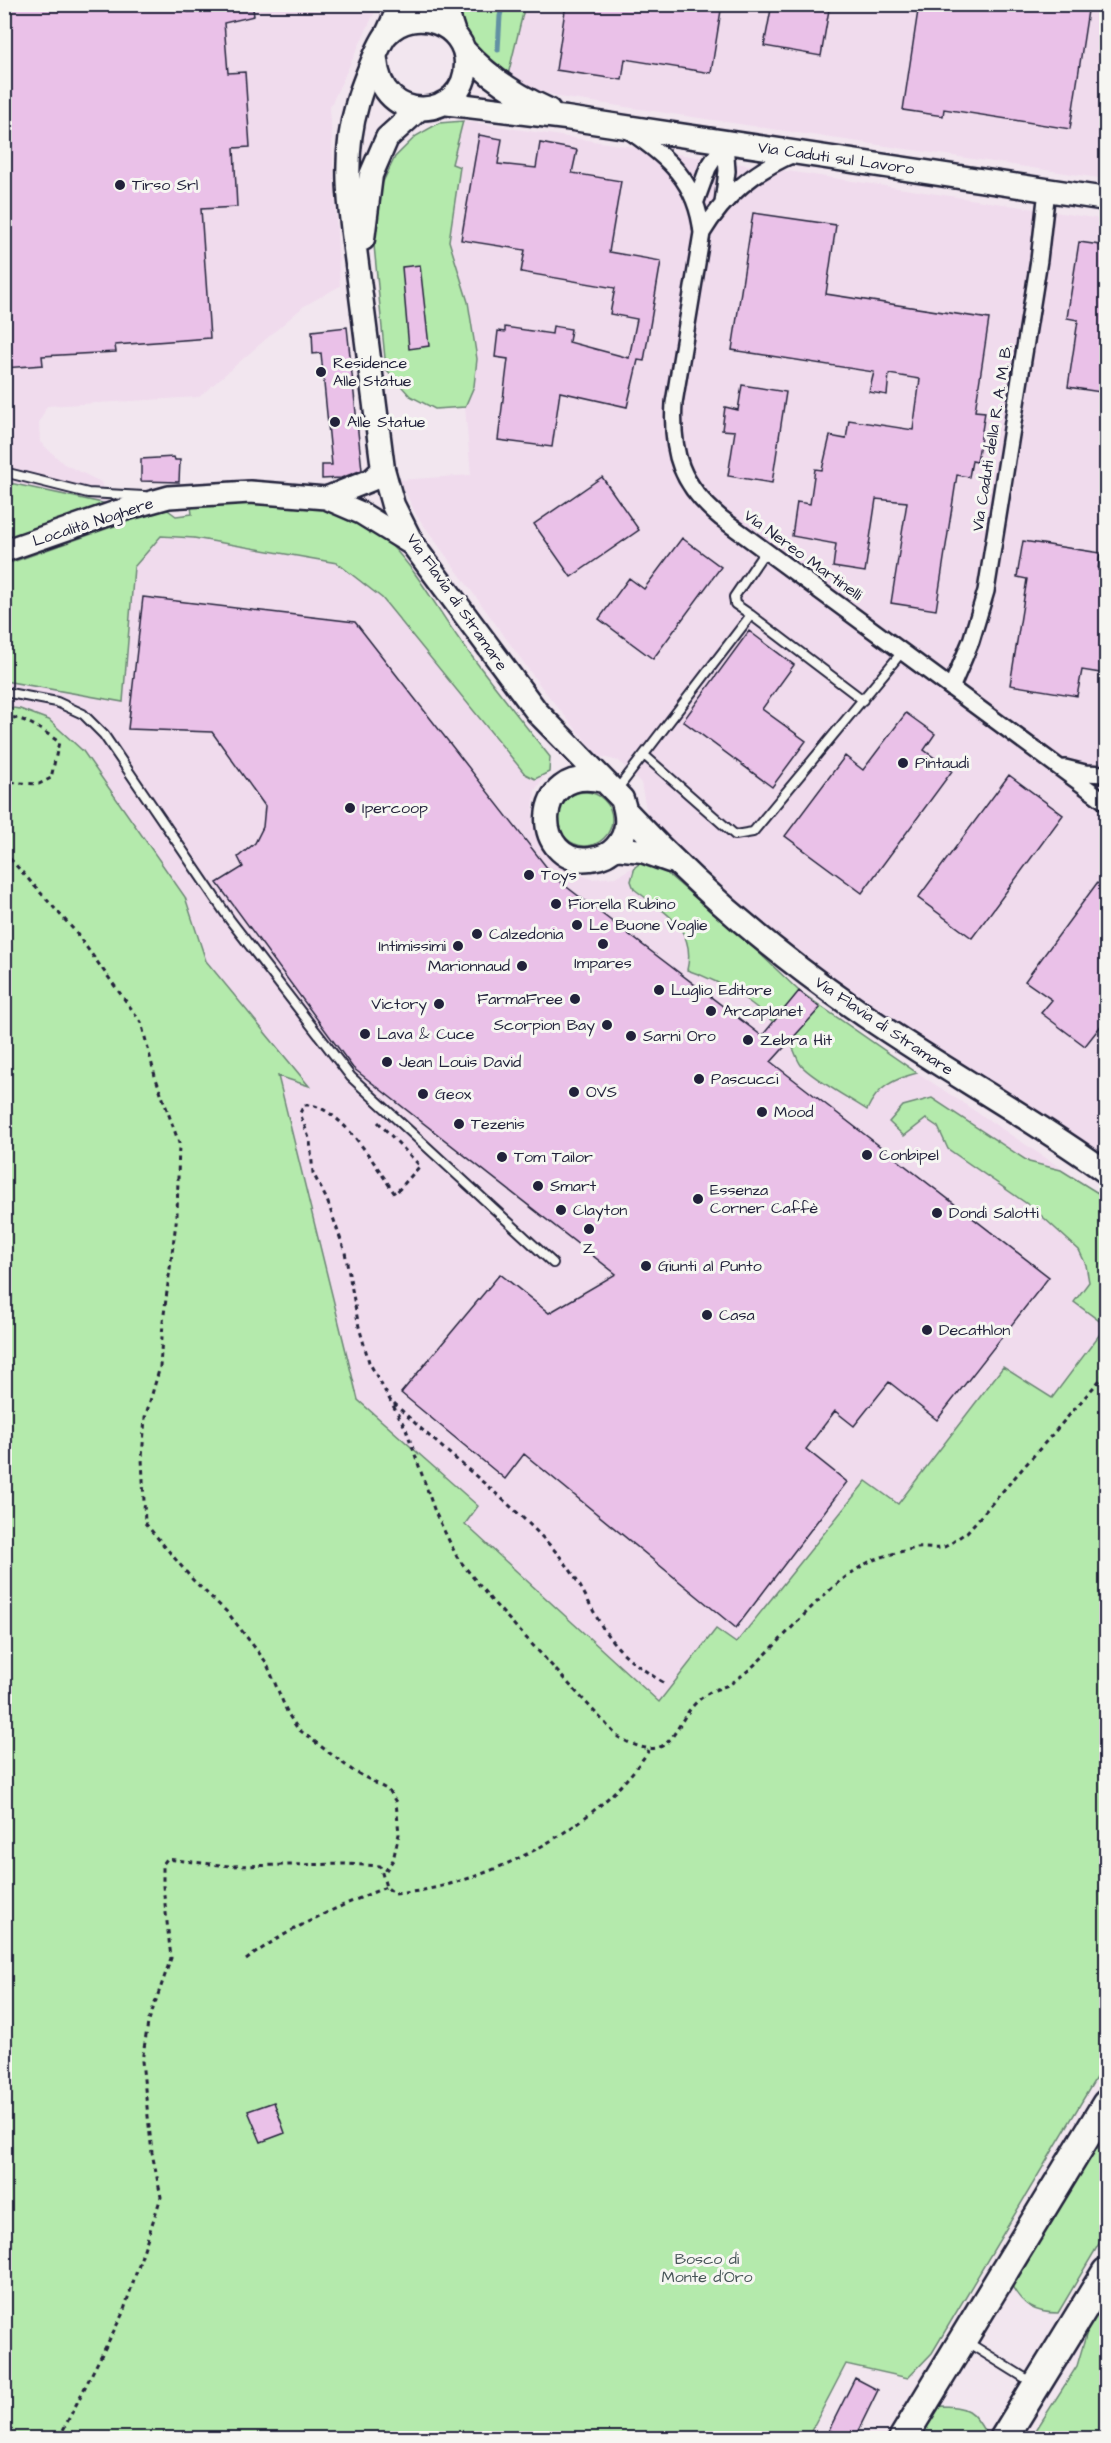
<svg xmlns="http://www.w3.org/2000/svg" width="1111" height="2443" font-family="'Architects Daughter',sans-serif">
	<rect width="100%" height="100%" fill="#f2e6ef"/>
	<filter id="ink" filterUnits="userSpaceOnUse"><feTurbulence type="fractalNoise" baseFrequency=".0167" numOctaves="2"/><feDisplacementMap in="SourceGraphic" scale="12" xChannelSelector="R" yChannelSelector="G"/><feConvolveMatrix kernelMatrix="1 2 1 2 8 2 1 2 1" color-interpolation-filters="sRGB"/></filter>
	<g filter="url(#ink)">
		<!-- built -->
		<path fill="#f0dbed" d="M5,5H378L330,107L340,286L304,306L199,397L47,406L39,423L40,442L64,464L101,482L107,504L5,482Z
			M525,5H1106V179L559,97L533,89L508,75Z
			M463,121L1106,220V1159L947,1053L860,1001L797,954L666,835L647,814L641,783L619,761L598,756L542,688L417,516L399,480L471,475L465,407L474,386L449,241L460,167L451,164Z
			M191,506L399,551L419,577L460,640L550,757L551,767L535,790L532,823L540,842L555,859L569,871L592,879L616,877L642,862L656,864L820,1008L1106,1198V1325L1052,1398L1003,1368L898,1504L866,1481L736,1643L716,1629L659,1702L465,1523L478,1506L358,1400L278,1075L308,1085L206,961L185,896L20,709L5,707L4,565L165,508L176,516L192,514Z"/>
		<!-- green -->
		<path fill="#b4eaac" stroke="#6b8674" stroke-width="1.5" d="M455,5H525L508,75C477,52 467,41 455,5Z
			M463,121L452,164L460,167L449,241L468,302L477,359L474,386L465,407L435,409L410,396L386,369L373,235L379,190L395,157L416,136L439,123Z
			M5,482L107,504L5,540Z
			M253,502C276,503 304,500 326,507C398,527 421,587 461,642C490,681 520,719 550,757L549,772L535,779L525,774L382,598L337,563L194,538L161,536L134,567L123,702L5,681L4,565L165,508L176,516L192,514L191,506Z
			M5,707L20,709L49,720L83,751L185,897L206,961L309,1086L278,1076L358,1400L478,1506L465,1524L659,1702L716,1629L736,1643L866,1481L898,1504L1003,1367L1052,1398L1106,1326L1074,1302L1089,1282L1086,1265L1079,1250L1033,1208L948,1149L938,1127L926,1119L904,1136L889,1122L903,1106L932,1098L1029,1162L1061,1170L1106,1198V2061L932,2353L908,2378L846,2364L810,2433L815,2438H5Z
			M558 819a27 27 0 1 1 54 0a27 27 0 1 1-54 0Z
			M642,862L656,864L755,949L799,991L917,1073C894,1079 877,1087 867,1110C852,1100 810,1077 801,1065C796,1058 794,1048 789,1040C765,1008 724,982 687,970C697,927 663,912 634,889L631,881L635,867Z
			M1106,2130V2232L1058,2313C1035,2313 1023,2306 1012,2286Z
			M1106,2292V2438H1031L1077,2366L1092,2315Z
			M939,2406C967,2406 973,2410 986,2434L983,2438H920Z"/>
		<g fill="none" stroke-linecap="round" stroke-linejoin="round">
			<!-- stream -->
			<path stroke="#6291a3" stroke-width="5" d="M498,50L500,16L503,4"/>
		</g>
		<!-- building -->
		<path fill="#eac1e8" stroke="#22223b" stroke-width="1.5" d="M4,4H187L188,12L253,9L254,16L224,23L228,73L245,72L250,147L234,148L237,207L201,209L210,338L115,345L116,352L42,356L43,365L4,368Z
			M566,4H722L711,73L625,59L622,80L556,70Z
			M772,4H830L821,56L764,46Z
			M919,4H1089L1070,129L944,109L943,116L903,110Z
			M479,135L502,139L498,164L536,168L540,143L577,150L572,173L621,181L609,252L661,261L644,361L638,360L627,407L560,392L552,447L498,440L508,359L495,357L498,331L505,332V327L552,334L553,326L571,329L569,342L629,358L637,319L610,314L615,288L521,272L525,250L461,240Z
			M753,213L836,225L826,294L989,319L975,411L985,412L977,462L972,461L969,477L957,475L936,610L891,603L907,502L876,499L865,572L833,567L836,544L792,536L797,502L810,504L815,469L822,470L830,436L846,439L849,420L913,430L920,379L889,374L887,395L869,392L874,372L732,350Z
			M1079,242L1107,246V393L1068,387L1078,320L1067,318Z
			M420,265L429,346L409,349L402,267Z
			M347,327L362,470L341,478L322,479V465H332L321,353L313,354L312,331Z
			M742,385L786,392L772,483L728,476L735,431L722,430L725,407L738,410Z
			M174,457L175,460H180L179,482L141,481V459Z
			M602,477L639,530L571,577L534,524Z
			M682,538L721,567L653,659L599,619L629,578L644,589Z
			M1023,541L1100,553L1098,570L1107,571V674L1082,670L1077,696L1010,685L1027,579L1017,577Z
			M143,597L355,622L555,878L762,1036L799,991L820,1008L771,1062L1049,1277L937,1420L889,1382L854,1426L835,1411L806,1449L847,1482L736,1628L524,1454L505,1479L401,1393L500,1274L549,1313L616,1274L353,1068L217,883L243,867L238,857L255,843L263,827L265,806L212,732L128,729Z
			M749,631L794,665L762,709L806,741L772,787L683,721Z
			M906,713L935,734L924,750L952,771L862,893L785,836L845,756L863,770Z
			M1009,775L1063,815L972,938L918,898Z
			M1097,883L1107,890V1018L1085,1046L1041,1013L1052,1000L1025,981Z
			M274,2102L285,2133L261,2142L248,2111Z
			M855,2378L878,2390L854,2439H846L829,2430Z"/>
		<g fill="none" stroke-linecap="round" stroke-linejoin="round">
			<!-- lane casing -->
			<g stroke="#22223b" stroke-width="12">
				<path id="lane" d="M4,472L88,493L144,496
					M751,615L863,700
					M4,692L57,702L83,714L104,735L230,920L351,1077L553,1263
					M644,755L735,835L753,832L902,652
					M616,791L751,615L735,604L734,597L766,550
					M967,2342L1033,2383"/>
			</g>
			<!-- street casing -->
			<g stroke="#22223b" stroke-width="20">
				<path id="street" d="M628,130C668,157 697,182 702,233L674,403C671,454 681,485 721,518L1106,802
					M696,201L708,168L725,142
					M723,203L727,171L725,142
					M702,233C725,195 755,170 796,153
					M952,686L971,641L986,591L1039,260L1047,190
					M1065,768L1085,773L1106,774"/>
			</g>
			<!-- secondary casing -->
			<g stroke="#22223b" stroke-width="26">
				<path id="secondary" d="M445,4L455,35
					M386,35L400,4
					M326,498L371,480L383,469
					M4,551L119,511L169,497L250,492L326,498L361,513L413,545"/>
			</g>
			<!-- primary casing -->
			<g stroke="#22223b" stroke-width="27">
				<path id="primary" d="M464,50C488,77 515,95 549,110
					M376,60C381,128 466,120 466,64C466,23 414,5 387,34C379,42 360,92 357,105C340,162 352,222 359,280C367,343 375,406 383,469L393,505L413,545L537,712L622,799C628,816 629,832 616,847C610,854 600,858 591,859C532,868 529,763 603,781
					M443,103L566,118L1106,199
					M363,239L371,175L387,138L419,109
					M627,812C695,885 772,951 854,1008C936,1066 1025,1113 1106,1172
					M615,848L642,851L670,861"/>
			</g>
			<!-- highway casing -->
			<g stroke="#22223b" stroke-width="32">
				<path id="highway" d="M903,2438L1106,2104
					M1004,2438L1106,2272"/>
			</g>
			<!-- path -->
			<path stroke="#22223b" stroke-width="3" stroke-dasharray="4.5 4.5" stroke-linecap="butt" d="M4,717C25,716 43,731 59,742L51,778L39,784L4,782
				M4,852L74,930L141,1022L155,1076L179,1143L177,1215L163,1322L160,1367L145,1418L142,1458L145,1523L193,1580L228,1613L266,1662L288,1714L298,1729L352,1770L388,1790L396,1802L399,1834L393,1860L384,1873
				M378,1122L420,1166L395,1194C377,1168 339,1102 304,1105L300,1113L310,1141L313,1173L327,1200L345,1252L359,1327L369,1362L406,1429L435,1512L457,1557L491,1600L618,1737C681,1772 668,1718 707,1694C716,1688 728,1687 736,1680C783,1645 816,1591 869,1562C882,1556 902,1551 917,1548C925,1547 936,1550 944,1547C952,1544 960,1536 967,1532L1106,1373
				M394,1403C448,1457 513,1501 562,1559C580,1581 590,1607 604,1630C619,1653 642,1670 666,1684
				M246,1960C288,1928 338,1907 386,1887
				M59,2438L123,2313L161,2197L152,2153L142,2061L148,2023L171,1958L163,1886V1864L167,1859L230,1866L345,1864L380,1866L386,1887L395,1894C487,1886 599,1828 649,1750"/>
			<!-- lane -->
			<use href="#lane" stroke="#f6f6f2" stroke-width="8"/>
			<!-- street -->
			<use href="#street" stroke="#f6f6f2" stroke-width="15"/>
			<!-- secondary -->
			<use href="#secondary" stroke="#f6f6f2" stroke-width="21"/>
			<!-- primary -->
			<use href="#primary" stroke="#f6f6f2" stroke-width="22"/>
			<!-- highway -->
			<use href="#highway" stroke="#f6f6f2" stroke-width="27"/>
		</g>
	</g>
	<!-- markers -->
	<g fill="#22223b" stroke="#f6f6f2" stroke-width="2">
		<circle cx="120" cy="185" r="6"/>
		<circle cx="321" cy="372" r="6"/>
		<circle cx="335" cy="422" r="6"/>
		<circle cx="903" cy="763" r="6"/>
		<circle cx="350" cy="808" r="6"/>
		<circle cx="529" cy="875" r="6"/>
		<circle cx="556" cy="904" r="6"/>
		<circle cx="577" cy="925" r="6"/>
		<circle cx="477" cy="934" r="6"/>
		<circle cx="603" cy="944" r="6"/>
		<circle cx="458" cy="946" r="6"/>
		<circle cx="522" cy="966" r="6"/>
		<circle cx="659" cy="990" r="6"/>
		<circle cx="575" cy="999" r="6"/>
		<circle cx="439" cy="1004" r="6"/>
		<circle cx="711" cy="1011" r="6"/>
		<circle cx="607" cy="1025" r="6"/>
		<circle cx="365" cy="1034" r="6"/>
		<circle cx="631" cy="1036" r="6"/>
		<circle cx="748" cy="1040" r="6"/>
		<circle cx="387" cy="1062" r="6"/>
		<circle cx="699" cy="1079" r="6"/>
		<circle cx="574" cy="1092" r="6"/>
		<circle cx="423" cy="1094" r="6"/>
		<circle cx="762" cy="1112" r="6"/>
		<circle cx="459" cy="1124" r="6"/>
		<circle cx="867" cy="1155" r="6"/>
		<circle cx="502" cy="1157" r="6"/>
		<circle cx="538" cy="1186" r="6"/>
		<circle cx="698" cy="1199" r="6"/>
		<circle cx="561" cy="1210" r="6"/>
		<circle cx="937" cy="1213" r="6"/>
		<circle cx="589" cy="1229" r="6"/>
		<circle cx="646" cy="1266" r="6"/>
		<circle cx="707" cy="1315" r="6"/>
		<circle cx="927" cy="1330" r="6"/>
	</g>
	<g text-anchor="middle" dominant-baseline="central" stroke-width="6" stroke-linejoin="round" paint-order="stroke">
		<!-- street labels -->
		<g font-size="16" fill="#22223b" stroke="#f6f6f2">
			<text transform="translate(836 158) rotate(8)">Via Caduti sul Lavoro</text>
			<text transform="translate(992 438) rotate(-81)">Via Caduti della R. A. M. B.</text>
			<text transform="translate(93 522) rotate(-18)">Località Noghere</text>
			<text transform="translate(803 555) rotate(36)">Via Nereo Martinelli</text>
			<text transform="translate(457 602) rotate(55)">Via Flavia di Stramare</text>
			<text transform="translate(884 1026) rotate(34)">Via Flavia di Stramare</text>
		</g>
		<!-- poi labels -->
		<g font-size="16" fill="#22223b" stroke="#f6f6f2" text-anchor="start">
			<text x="132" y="185">Tirso Srl</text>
			<text x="333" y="363">Residence<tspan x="333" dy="18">Alle Statue</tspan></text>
			<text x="347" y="422">Alle Statue</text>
			<text x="915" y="763">Pintaudi</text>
			<text x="362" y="808">Ipercoop</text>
			<text x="541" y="875">Toys</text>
			<text x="568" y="904">Fiorella Rubino</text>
			<text x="589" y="925">Le Buone Voglie</text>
			<text x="489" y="934">Calzedonia</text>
			<text x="446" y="946" text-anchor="end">Intimissimi</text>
			<text x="603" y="963" text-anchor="middle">Impares</text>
			<text x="510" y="966" text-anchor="end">Marionnaud</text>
			<text x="671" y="990">Luglio Editore</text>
			<text x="563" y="999" text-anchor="end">FarmaFree</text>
			<text x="427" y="1004" text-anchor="end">Victory</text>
			<text x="723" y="1011">Arcaplanet</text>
			<text x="595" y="1025" text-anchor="end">Scorpion Bay</text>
			<text x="377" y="1034">Lava &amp; Cuce</text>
			<text x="643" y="1036">Sarni Oro</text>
			<text x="760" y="1040">Zebra Hit</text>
			<text x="399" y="1062">Jean Louis David</text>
			<text x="711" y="1079">Pascucci</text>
			<text x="586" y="1092">OVS</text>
			<text x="435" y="1094">Geox</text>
			<text x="774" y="1112">Mood</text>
			<text x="471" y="1124">Tezenis</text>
			<text x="879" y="1155">Conbipel</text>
			<text x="514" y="1157">Tom Tailor</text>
			<text x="550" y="1186">Smart</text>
			<text x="710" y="1190">Essenza<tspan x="710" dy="18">Corner Caffè</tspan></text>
			<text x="573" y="1210">Clayton</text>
			<text x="949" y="1213">Dondi Salotti</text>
			<text x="589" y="1248" text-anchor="middle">Z</text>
			<text x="658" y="1266">Giunti al Punto</text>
			<text x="719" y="1315">Casa</text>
			<text x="939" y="1330">Decathlon</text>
		</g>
		<!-- park labels -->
		<g font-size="16" fill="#465457" stroke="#f6f6f2">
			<text x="707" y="2259">Bosco di<tspan x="707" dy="18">Monte d'Oro</tspan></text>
		</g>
	</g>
	<!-- margin -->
	<rect width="1111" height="2443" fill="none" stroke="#f6f6f2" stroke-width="24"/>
	<rect x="12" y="12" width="1087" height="2419" fill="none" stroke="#22223b" stroke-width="2" filter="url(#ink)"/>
</svg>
